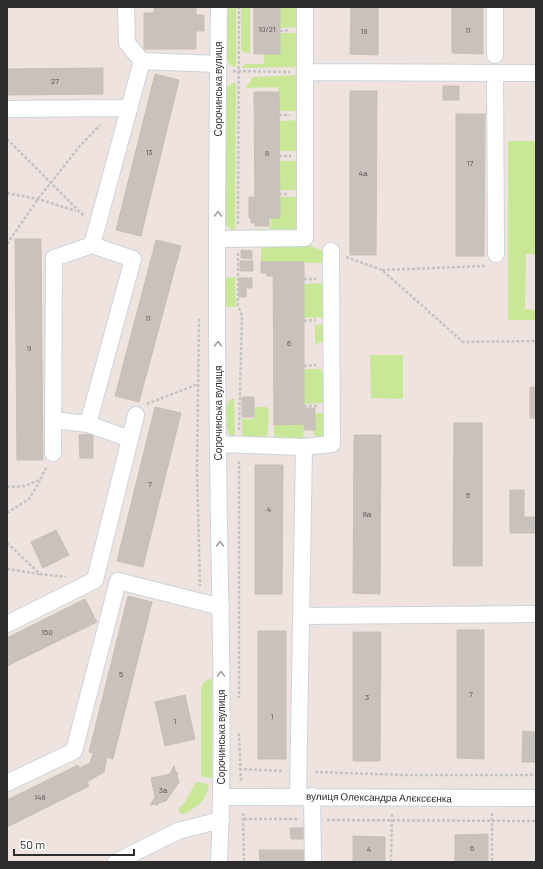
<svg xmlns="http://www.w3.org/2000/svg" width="543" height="869" font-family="Barlow,sans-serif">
	<rect width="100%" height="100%" fill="#eee3de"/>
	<!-- green -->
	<path fill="#c8e898" d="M226,7H236V68L229,64L226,57Z
		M241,7H250V53H245L241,50Z
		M280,7H301V27L280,28Z
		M280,33H301V67L242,68L245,64H264V54H280Z
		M301,75L300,111H279L278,87L246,88L253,77Z
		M236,82L235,232L226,225V87Z
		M300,120V151H279V121Z
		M508,141H536V254H526L525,309L536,310V320H508Z
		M279,161H300V190H279Z
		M279,197H300L299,226L293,232L254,234V229H270L271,218H280Z
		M261,245L311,246L323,251L327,263L261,262Z
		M235,277L236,307H226V278Z
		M327,283V317L304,318V284Z
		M327,324L324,340L315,345V325Z
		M370,355H403V399L371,398Z
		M304,369H321L325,378V399L322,403L304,404Z
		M234,398L235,437H231C225,429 221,401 234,398Z
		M254,407H266L269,410L267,441L242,440V419H254Z
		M315,413H326V433L321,439C316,438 313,435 313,430H315Z
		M304,424L303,441H277L274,436V425Z
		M212,678V778L201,776V687L204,682Z
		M196,782L209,784C205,804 198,806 182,815L178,809L185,802Z"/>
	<!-- building -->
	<path fill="#c9c1bc" stroke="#cabeb7" d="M154,7H183V13H154Z
		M183,7H196V49H144V13H183Z
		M254,7H280V54H254Z
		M351,7H378V55L350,54Z
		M452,7H483V54L452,53Z
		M196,15H204V31H196Z
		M103,68V94L7,95V69Z
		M155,74L179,80L141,236L116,230Z
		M443,86H459V100H443Z
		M350,91H377L376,255H350Z
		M254,92H279L280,218H255Z
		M456,114H485L484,256H456Z
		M249,197H255V218H269V226H255V223H251V218H249Z
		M15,239H41L43,460H17Z
		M156,240L181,246L139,402L115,396Z
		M241,250L252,251V259L241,258Z
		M240,261H253V271H240Z
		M261,262H273V276H267V273H261Z
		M273,262H304V424L274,425Z
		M239,278H252V288H246V297H239Z
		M530,387H536V418H530Z
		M242,397H254V417H242Z
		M155,407L181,413L143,567L117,561Z
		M304,408H315V430H304Z
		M454,423H482V566H453Z
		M93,434V458H80L79,435Z
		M354,435H381L380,594L353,593Z
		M255,465H283L282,594H255Z
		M510,490H524V517H536V533H510Z
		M56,530L69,555L43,568L31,542Z
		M128,596L152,602L113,759L107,757L104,772L87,782L80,768L90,763L93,753L89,752Z
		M85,599L97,622L7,666V638Z
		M457,630H484V759L457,758Z
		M258,631H286V759H258Z
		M353,632H381L380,761H353Z
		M185,695L195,739L165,746L155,702Z
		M523,731L536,732V762H522Z
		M78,765L89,786L7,827V800Z
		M174,766L176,773L178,772L177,775L179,782L166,801L159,803L157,806L156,804L150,805L155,797L151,778L170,774Z
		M290,828H305L306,839H291Z
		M488,834V862H455V835Z
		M353,836L385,837V862H353Z
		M259,850H304V862H260Z"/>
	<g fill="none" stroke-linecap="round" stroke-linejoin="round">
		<!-- minor casing -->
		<g stroke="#ccd4de" stroke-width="18">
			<path id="minor" d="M126,7L127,43L142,61
				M219,7C217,153 216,299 218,445C219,584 225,723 219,862
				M495,55V7
				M306,72L536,73
				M495,73L496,254
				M7,109L130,108
				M218,239L305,238V7
				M88,424L133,259L92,245
				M130,439L136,415
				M218,444L304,447
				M53,453L54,258L92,245L142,61L218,64
				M302,616L536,614
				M7,624L95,580L130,439L88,424L53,420
				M7,783L74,751L118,581L221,607
				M298,796L304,447L332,444L331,251
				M312,796L313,862
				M221,797L536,798
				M116,862L178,831L221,820"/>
		</g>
		<!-- path -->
		<path stroke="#c4c4c4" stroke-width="2.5" stroke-dasharray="3 2" stroke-linecap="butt" d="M280,31L290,30
			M233,71L290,72
			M279,115H290
			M7,139L84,216
			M279,156H291
			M7,193L38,199L76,211
			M279,194H289
			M238,224L239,7
			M7,244L38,199L80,146L100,125
			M238,253V305L242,316L239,430
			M346,257L382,270L463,342L536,341
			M382,270L485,266
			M304,279H316
			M199,319L197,471L200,586
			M304,321L316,320
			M304,366L316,365
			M147,404L198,384
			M304,406H318
			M239,461V698
			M7,487L24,486L40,480L47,466
			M7,513L29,499L40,481
			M7,543L40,574L66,577
			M7,569L39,574
			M239,733L241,782
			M239,769L284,771
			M315,772L405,775H536
			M243,813L244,862
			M492,813V862
			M244,819H298
			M327,820L536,821
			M391,862L392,813"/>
		<!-- minor -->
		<use href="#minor" stroke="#fff" stroke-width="16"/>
	</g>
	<!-- one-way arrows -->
	<defs><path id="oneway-chevron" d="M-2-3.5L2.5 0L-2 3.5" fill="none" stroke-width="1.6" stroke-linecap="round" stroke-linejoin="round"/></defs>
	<g stroke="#a0a0a0">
		<use href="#oneway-chevron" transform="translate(218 214) rotate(-90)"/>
		<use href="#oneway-chevron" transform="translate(218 344) rotate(-90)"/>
		<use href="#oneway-chevron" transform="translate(220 544) rotate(-91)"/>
		<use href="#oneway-chevron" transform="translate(221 674) rotate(-90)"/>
	</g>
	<g text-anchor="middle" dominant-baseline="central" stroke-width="3" stroke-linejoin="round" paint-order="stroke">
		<!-- number labels -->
		<g font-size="8" fill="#535150">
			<text x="267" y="29">10/21</text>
			<text x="468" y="30">11</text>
			<text x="364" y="31">19</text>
			<text x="55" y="81">27</text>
			<text x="149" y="152">13</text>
			<text x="267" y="153">8</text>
			<text x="470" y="163">17</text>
			<text x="363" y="173">4а</text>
			<text x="148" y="318">11</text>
			<text x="289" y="343">6</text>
			<text x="29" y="348">9</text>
			<text x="150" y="484">7</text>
			<text x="468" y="495">5</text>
			<text x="269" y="509">4</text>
			<text x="367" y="514">8а</text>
			<text x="47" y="632">150</text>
			<text x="121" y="674">5</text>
			<text x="471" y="694">7</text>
			<text x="367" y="697">3</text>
			<text x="272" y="716">1</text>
			<text x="175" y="721">1</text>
			<text x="163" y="790">3а</text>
			<text x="40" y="797">148</text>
			<text x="472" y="848">6</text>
			<text x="369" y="849">4</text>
		</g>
		<!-- street labels -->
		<g font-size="10" fill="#2c2c2c" stroke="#fff">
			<text transform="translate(218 89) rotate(-90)">Сорочинська вулиця</text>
			<text transform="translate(218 413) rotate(-90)">Сорочинська вулиця</text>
			<text transform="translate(221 737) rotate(-90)">Сорочинська вулиця</text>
			<text transform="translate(379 797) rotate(1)">вулиця Олександра Алєксєєнка</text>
		</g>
	</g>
	<!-- border -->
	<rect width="543" height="869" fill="none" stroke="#2c2c2c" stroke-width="16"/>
	<!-- scale -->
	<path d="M14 849v6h120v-6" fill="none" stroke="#2c2c2c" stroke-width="2"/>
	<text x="20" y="849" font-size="12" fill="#2c2c2c" stroke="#ffffff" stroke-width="3" paint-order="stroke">50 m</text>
</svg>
